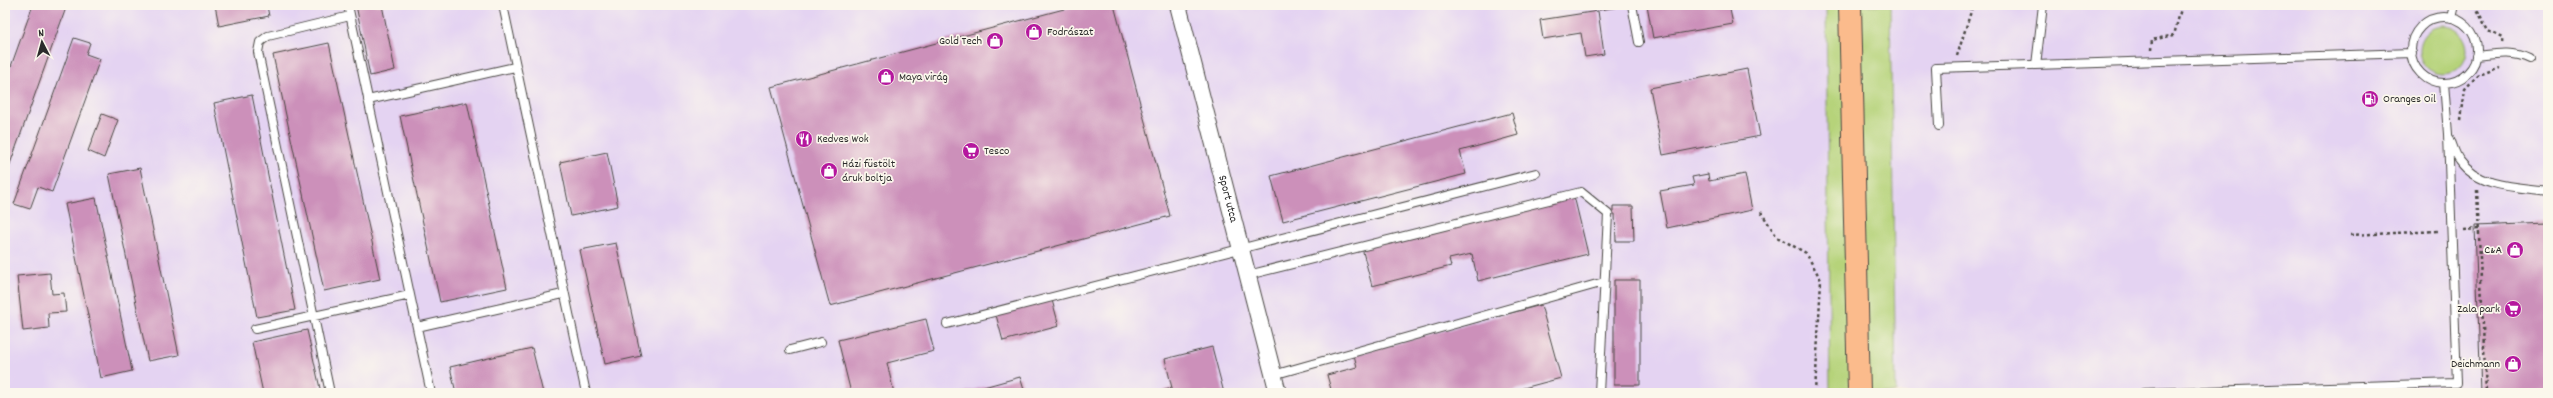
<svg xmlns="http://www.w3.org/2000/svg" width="2553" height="398" font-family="Dekko,sans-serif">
	<rect width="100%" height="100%" fill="#fbf7ec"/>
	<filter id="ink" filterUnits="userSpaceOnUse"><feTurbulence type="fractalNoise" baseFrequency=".025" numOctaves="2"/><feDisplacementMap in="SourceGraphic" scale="8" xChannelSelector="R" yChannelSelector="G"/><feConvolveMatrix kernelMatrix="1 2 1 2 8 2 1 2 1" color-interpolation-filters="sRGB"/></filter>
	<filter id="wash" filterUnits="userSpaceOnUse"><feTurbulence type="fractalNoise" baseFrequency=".012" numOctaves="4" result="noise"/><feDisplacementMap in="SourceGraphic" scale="16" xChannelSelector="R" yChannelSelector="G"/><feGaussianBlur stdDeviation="0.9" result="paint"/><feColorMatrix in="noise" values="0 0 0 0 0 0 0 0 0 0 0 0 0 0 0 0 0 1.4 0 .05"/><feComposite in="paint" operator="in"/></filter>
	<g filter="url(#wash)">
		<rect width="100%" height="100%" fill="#f4e6cd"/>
		<!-- built -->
		<path fill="#e4d3f2" d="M5,5H1826L1830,393H5Z
			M1890,5H2548V393H1896Z"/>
		<!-- green -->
		<path fill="#b6d37a" stroke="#707f52" d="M1826,5H1890L1896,393H1830Z
			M2419 50a24 24 0 1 1 48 0a24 24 0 1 1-48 0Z"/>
		<g id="blocks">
			<!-- building -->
			<path fill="#cc90ba" d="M33,5H67L5,178V83Z
				M215,5H270L267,6L269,16L219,26Z
				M356,5H382L395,70L370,76Z
				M1079,5H1114L1170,216L830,306L771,87Z
				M1598,5H1619V7L1599,10Z
				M1647,5H1729L1733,24L1653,38Z
				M1598,11L1604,54L1585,57L1581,33L1543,39L1540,20Z
				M74,38L90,43L86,54L100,59L52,192L38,187L30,209L14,204Z
				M329,43L380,279L324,291L273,55Z
				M1747,69L1760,136L1663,155L1650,88Z
				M252,95L295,310L257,317L214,103Z
				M467,102L507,288L440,302L400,116Z
				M1512,113L1518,135L1460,151L1466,174L1283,221L1271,176Z
				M102,114L118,120L104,158L88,151Z
				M607,152L618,206L571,216L560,162Z
				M140,168L179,355L148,361L109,174Z
				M1708,174L1709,181L1745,174L1752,210L1667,228L1660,191L1694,185L1692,177Z
				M1574,196L1588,254L1478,281L1472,254L1449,259L1451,266L1372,286L1362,248Z
				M96,198L132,371L101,378L65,204Z
				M1613,206H1633L1634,241H1616L1615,214H1613Z
				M2548,223V393H2481L2475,226Z
				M616,243L641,356L605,364L580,250Z
				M50,273L52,294L64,293L66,312L48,313L49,328L23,331L17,276Z
				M1614,280H1640V385H1614Z
				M1052,300L1059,326L1003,341L996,315Z
				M1541,305L1561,378L1505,393H1332L1327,375L1357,367L1354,355Z
				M926,319L934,351L887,363L894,393H851L838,340Z
				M307,330L321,393H263L252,342Z
				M1212,347L1224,393H1155L1172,388L1165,359Z
				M532,348L543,393H456L450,367Z
				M1020,377L1025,393H962Z"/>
		</g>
	</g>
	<g filter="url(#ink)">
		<use href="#blocks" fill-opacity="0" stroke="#494743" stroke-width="1"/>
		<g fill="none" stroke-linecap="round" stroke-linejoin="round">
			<!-- service casing -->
			<g stroke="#494743" stroke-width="10">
				<path id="service" d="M348,5L431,393
					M503,5L586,393
					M1632,5L1639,42
					M2411 50a33 33 0 1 1 66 0a33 33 0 1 1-66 0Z
					M2451,18L2454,5
					M2476,56C2494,54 2513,50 2530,59
					M2036,65L2043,5
					M368,100L515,67
					M1939,126L1936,68L2412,53
					M2450,139C2453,146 2455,155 2460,161C2479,188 2518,187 2548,191
					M1248,275L1581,192L1608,214L1599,393
					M947,324L1536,173
					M417,327L563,294
					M255,329L410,295
					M790,350L821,342
					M1273,375L1604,282
					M330,393L258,52L260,42L268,36L350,16
					M2143,393L2457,383L2448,134L2444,83"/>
			</g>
			<!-- minor casing -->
			<g stroke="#494743" stroke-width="18">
				<g id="minor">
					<path id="s1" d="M1178,5L1278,393"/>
				</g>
			</g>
			<!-- primary casing -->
			<g stroke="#494743" stroke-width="24">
				<path id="primary" d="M1850,5L1859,393"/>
			</g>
			<!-- path -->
			<path stroke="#494743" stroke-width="2.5" stroke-dasharray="3 3" stroke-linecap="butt" d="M2475,5L2488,31L2503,38L2502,42
				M2151,50L2152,40L2174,35L2182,5
				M1957,56L1973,5
				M2461,120L2465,89L2477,76L2500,67
				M2477,190L2486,393
				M1761,212L1777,237L1806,253L1821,280L1815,393
				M2464,230L2479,229
				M2350,235L2439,231"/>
			<!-- service -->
			<use href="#service" stroke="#fff" stroke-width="8"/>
			<!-- minor -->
			<use href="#minor" stroke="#fff" stroke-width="16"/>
			<!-- primary -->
			<use href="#primary" stroke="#fbbb8c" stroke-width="22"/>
		</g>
	</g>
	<!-- icons -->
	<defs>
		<g id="shop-disc" transform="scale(0.9)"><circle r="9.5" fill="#b5179e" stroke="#fbf7ec"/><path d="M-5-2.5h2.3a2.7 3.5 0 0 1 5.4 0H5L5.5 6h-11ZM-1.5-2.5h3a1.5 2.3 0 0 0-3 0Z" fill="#fff"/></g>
		<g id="fuel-disc" transform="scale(0.9)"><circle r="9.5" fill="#b5179e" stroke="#fbf7ec"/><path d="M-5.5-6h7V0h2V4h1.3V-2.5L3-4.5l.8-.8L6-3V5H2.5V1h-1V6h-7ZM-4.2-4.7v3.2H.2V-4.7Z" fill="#fff"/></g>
		<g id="restaurant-disc" transform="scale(0.9)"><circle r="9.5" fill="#b5179e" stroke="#fbf7ec"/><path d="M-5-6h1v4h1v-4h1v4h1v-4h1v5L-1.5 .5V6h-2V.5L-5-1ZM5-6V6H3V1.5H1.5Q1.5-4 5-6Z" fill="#fff"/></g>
		<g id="supermarket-disc" transform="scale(0.9)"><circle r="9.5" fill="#b5179e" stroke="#fbf7ec"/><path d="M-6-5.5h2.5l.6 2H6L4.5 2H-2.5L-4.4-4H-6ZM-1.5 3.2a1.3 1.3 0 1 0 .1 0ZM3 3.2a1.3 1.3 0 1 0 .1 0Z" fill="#fff"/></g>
	</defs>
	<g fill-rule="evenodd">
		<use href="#shop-disc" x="1034" y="32"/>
		<use href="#shop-disc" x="995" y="41"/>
		<use href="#shop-disc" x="886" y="77"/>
		<use href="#fuel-disc" x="2370" y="99"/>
		<use href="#restaurant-disc" x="804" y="139"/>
		<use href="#supermarket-disc" x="971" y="151"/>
		<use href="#shop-disc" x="829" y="171"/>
		<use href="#shop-disc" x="2515" y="250"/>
		<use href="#supermarket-disc" x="2513" y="309"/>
		<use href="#shop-disc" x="2513" y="364"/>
	</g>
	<g text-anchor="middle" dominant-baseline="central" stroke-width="3.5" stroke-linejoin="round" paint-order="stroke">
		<!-- poi labels -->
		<g font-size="12" fill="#2b2b2b" stroke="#fbf7ec" text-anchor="start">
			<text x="1047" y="32">Fodrászat</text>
			<text x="982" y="41" text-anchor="end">Gold Tech</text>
			<text x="899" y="77">Maya virág</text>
			<text x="2383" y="99">Oranges Oil</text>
			<text x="817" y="139">Kedves Wok</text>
			<text x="984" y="151">Tesco</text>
			<text x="842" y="164">Házi füstölt<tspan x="842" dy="14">áruk boltja</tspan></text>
			<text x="2502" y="250" text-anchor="end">C&amp;A</text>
			<text x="2500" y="309" text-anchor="end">Zala park</text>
			<text x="2500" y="364" text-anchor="end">Deichmann</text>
		</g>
		<!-- street labels -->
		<g font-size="12" fill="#2b2b2b" stroke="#fbf7ec">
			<text stroke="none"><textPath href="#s1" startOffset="200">Sport utca</textPath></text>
		</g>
	</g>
	<!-- margin -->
	<rect width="2553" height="398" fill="none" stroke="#fbf7ec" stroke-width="20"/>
	<!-- north arrow -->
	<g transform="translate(42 42) rotate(354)" stroke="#fbf7ec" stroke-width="3" paint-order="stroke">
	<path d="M0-3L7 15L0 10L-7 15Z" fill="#2b2b2b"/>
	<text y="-6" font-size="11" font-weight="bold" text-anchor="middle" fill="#2b2b2b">N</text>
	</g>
</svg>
